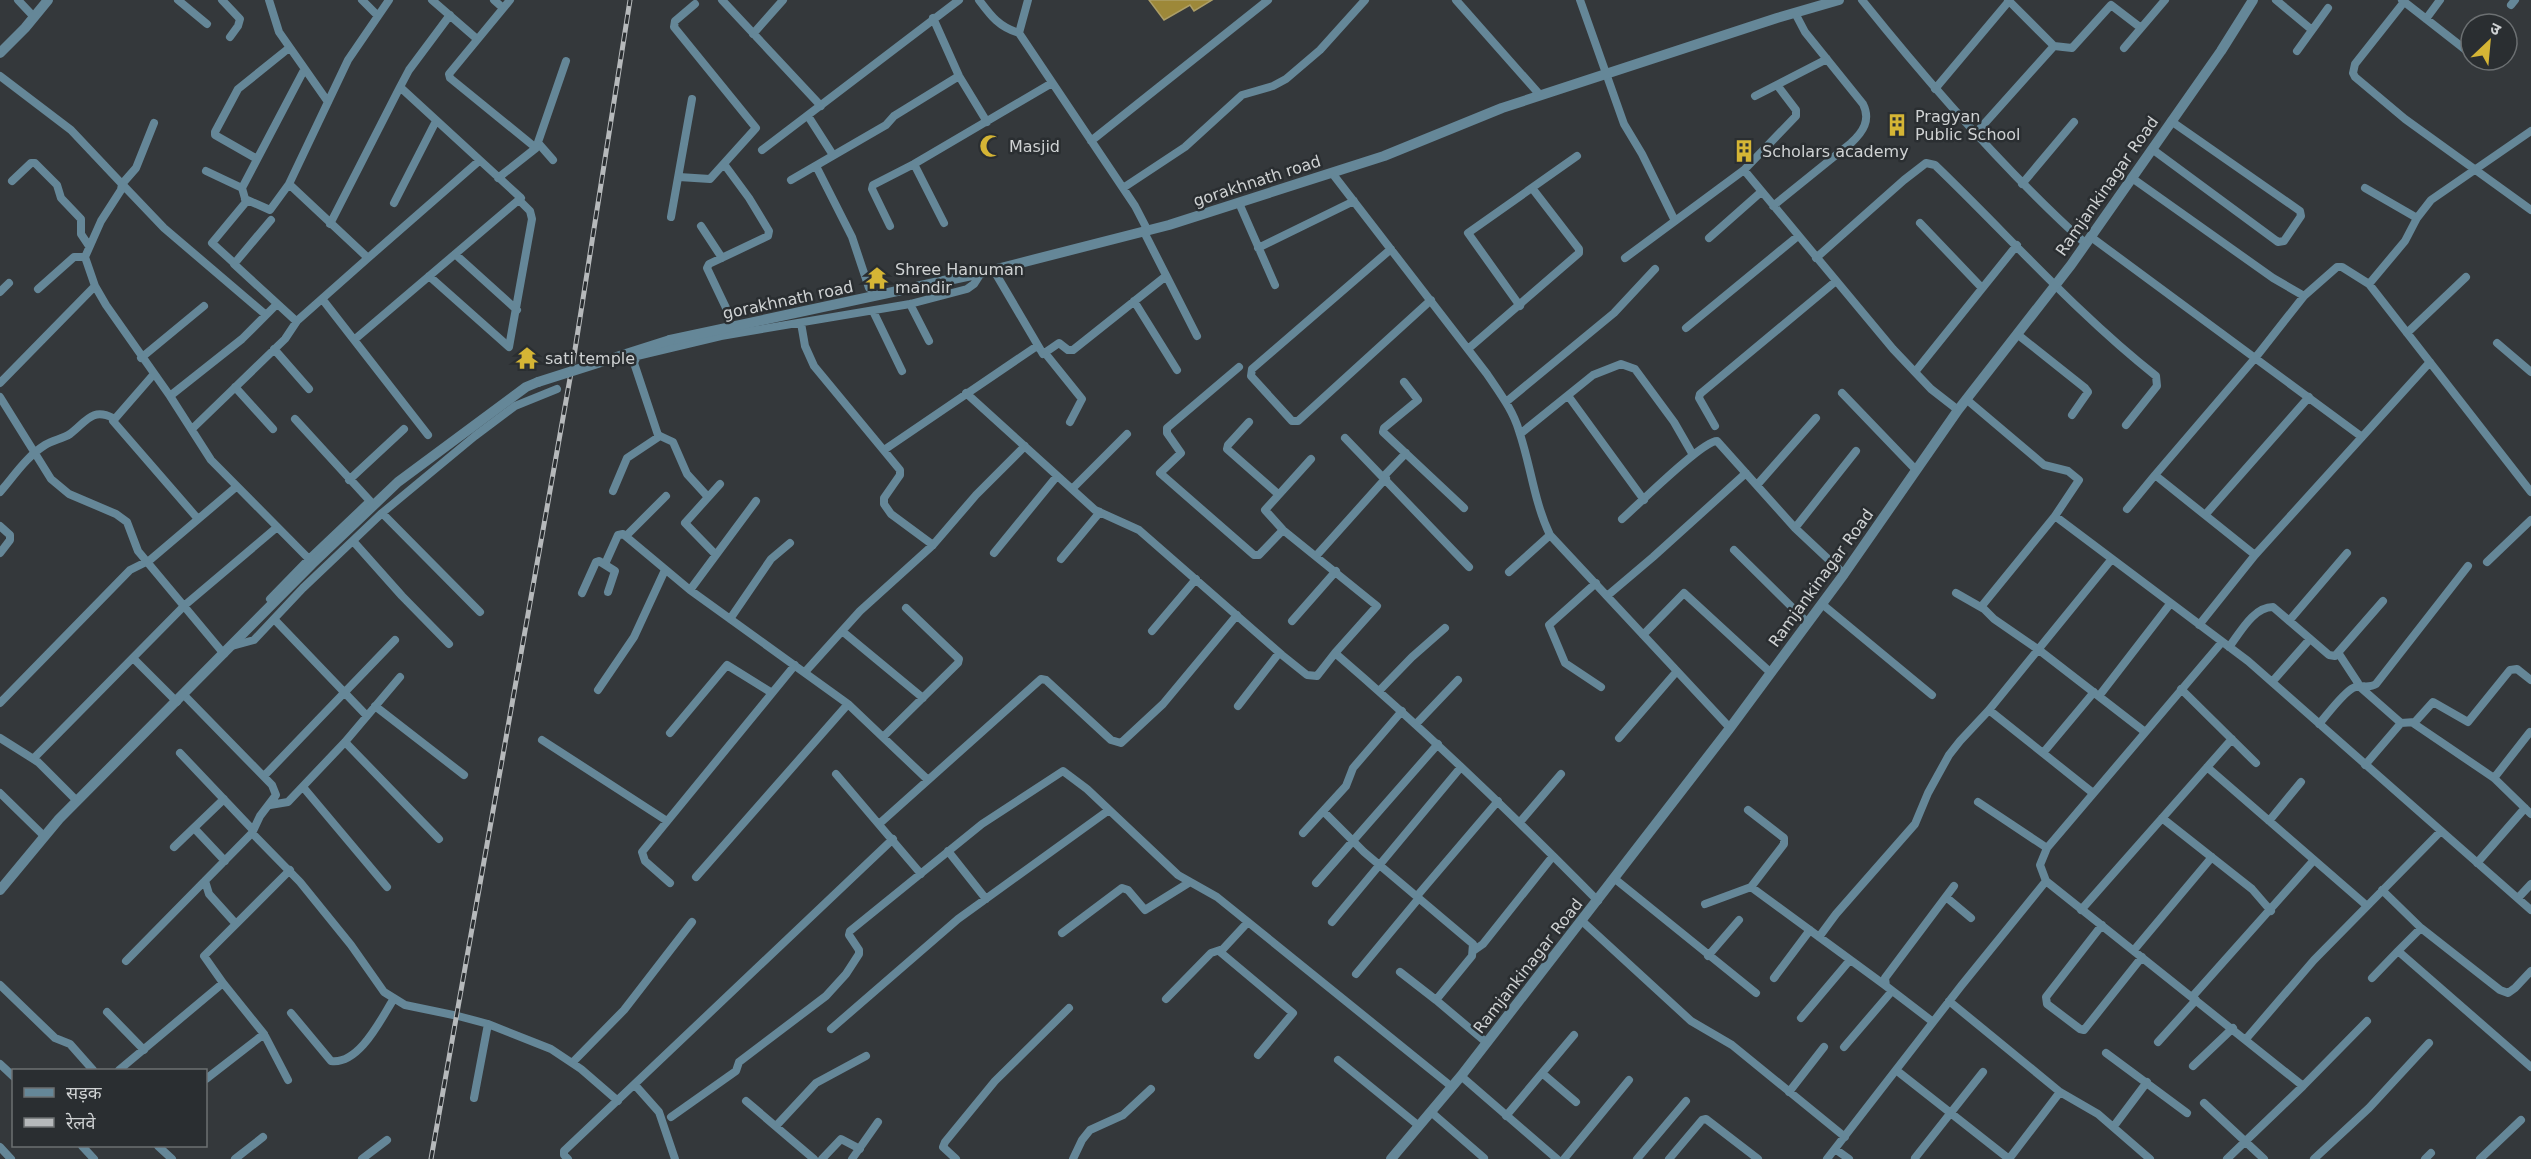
<svg xmlns="http://www.w3.org/2000/svg" width="2531" height="1159" font-family="'DejaVu Sans','Noto Sans Devanagari',sans-serif">
	<rect width="100%" height="100%" fill="#34383b"/>
	<!-- water -->
	<path fill="#9d8839" stroke="#ac9e67" stroke-width="1.5" d="M1149,0H1212L1194,11L1190,5L1164,20Z"/>
	<g fill="none" stroke-linecap="round" stroke-linejoin="round">
		<!-- minor -->
		<path stroke="#658798" stroke-width="8" d="M18,0L34,17
			M178,0L207,24
			M222,0L240,19L238,26L230,37
			M269,0L279,32L328,102
			M362,0L378,16
			M432,0L477,39
			M494,0L503,8
			M510,0L449,74L450,78L536,148
			M722,0L821,106
			M979,0C991,16 999,27 1019,33
			M1028,0L1019,33L1135,206L1148,231
			M1456,0L1540,95
			M1580,0L1624,124L1642,154L1675,221
			M1862,0C1931,86 2004,170 2086,244
			M2276,0L2312,30
			M2402,0L2471,54
			M2404,2L2355,64L2353,73L2355,77L2405,119L2531,210
			M2511,5L2515,0
			M933,18L959,76L987,122
			M2426,19L2440,0
			M753,34L783,0
			M2054,46L2072,48L2111,5L2141,28
			M2124,48L2165,0
			M2297,51L2328,8
			M0,76L71,130L122,184L121,190L101,221L85,257L95,286L106,305L170,396L211,460L309,559L270,599
			M1935,89L2009,1
			M1755,96L1827,59
			M808,116L833,155
			M154,123L136,168L122,184L164,228L266,315
			M1976,133L2054,46L2008,0
			M1091,141L1268,0
			M539,144L553,160
			M2152,149L2278,242L2284,241L2301,216L2300,211L2171,121
			M762,150L959,0
			M257,159L215,135V132L238,89L289,48
			M724,164L749,198L769,231L768,236L709,264L707,268L728,312
			M914,164L944,223
			M816,166L852,237L869,288
			M1744,170L1893,349L1931,389L1958,410
			M206,171L242,188
			M1332,173L1487,374C1499,392 1513,410 1519,431C1531,466 1534,502 1550,535L1730,728
			M679,177L710,179L756,128L674,27L675,21L695,4
			M498,178L536,148L566,61
			M2132,178L2273,278L2304,296
			M791,180L886,125L894,116L959,76
			M12,181L31,163H35L57,185L61,198L81,219V234L89,246
			M2022,184L2074,122
			M1123,188L1185,147L1242,95L1273,86L1286,79L1320,50L1365,0
			M2365,188L2417,218L2431,200L2531,131
			M245,199L270,210L289,184
			M394,203L436,121
			M1239,203L1275,285
			M1773,206L1851,143C1863,132 1871,120 1863,104L1805,32L1795,13
			M671,217L692,99
			M271,220L234,264L295,320H298L368,258L289,184L348,60L389,0
			M1920,223L1982,288
			M330,224L400,87
			M701,226L722,258
			M890,226L872,189L873,185L914,164L1052,83
			M1144,232L1197,336
			M2091,237L2362,437
			M1709,238L1761,192
			M1258,248L1354,201
			M1391,249L1252,369L1251,376L1292,421H1298L1431,300
			M455,254L517,310
			M368,258L479,161
			M1625,258L1744,170L1796,116V110L1777,85
			M1816,258L1904,180L1926,163L1935,165C2008,235 2076,313 2156,376L2157,386L2126,425
			M234,263L212,243L246,202L242,188L304,70
			M993,269L1043,354L1059,343L1068,350H1073L1166,276
			M429,276L509,347L532,219L530,211L519,200
			M2369,284L2405,241L2417,218
			M38,289L74,257H85
			M0,292L9,283
			M323,300L428,435
			M1134,301L1177,370
			M910,304L929,341
			M1520,306L1468,233L1577,156
			M873,311L902,371
			M801,323L805,346L814,366L900,470V475L884,498V504L891,514L933,545
			M1686,328L1798,236
			M2407,333L2466,277
			M2017,334L2085,388L2088,392L2072,415
			M354,340L521,198L400,87L409,70L450,15
			M2497,343L2531,372
			M274,349L309,389
			M1468,349L1579,253V249L1532,188
			M1045,353L1082,399L1070,422
			M141,358L204,306
			M1239,367L1167,428V433L1181,453L1160,473L1254,555H1259L1283,530
			M1915,372L2017,245
			M153,375L113,421L198,519
			M1404,382L1418,400L1384,428L1383,432L1464,508
			M0,383L95,286
			M235,387L273,429
			M966,393L1095,510L1139,530L1282,655L1307,675L1317,676L1335,653C1427,732 1513,815 1598,901
			M1842,393L1916,470
			M170,396L242,339L277,304
			M0,397L51,479L69,494L116,514L127,522L138,551L224,654
			M1569,397L1644,500
			M1966,399L2044,465L2068,471L2079,480L2055,516L1981,607
			M1506,402L1614,313L1655,269
			M295,419L370,501L309,559
			M1249,422L1228,445L1227,449L1278,494
			M1715,426L1699,398L1700,394L1836,281
			M192,429L285,339L297,321
			M1520,434L1593,375L1621,364L1635,369L1674,422L1693,455
			M1345,438L1469,567
			M884,450L1037,346
			M1311,459L1265,510L1283,530L1377,606L1335,653
			M1384,476L1406,453
			M349,480L404,429
			M1757,485L1816,418
			M1072,489L1127,434
			M613,491L627,458L660,436
			M0,492C14,476 26,457 45,445C53,440 62,439 70,434C86,422 92,407 113,418
			M708,497L687,474L673,442L658,435L634,363L637,356L721,336L910,304L967,289L974,284L981,273
			M2127,509L2155,475
			M382,513L480,612
			M2205,515L2309,397
			M2055,516L2248,661L2531,910
			M1622,519C1638,505 1702,441 1717,441L1795,528L1844,574
			M0,526L10,535V540L0,553
			M1795,528L1856,451
			M626,536L666,496
			M353,541L402,596L449,644
			M1734,550L1808,623
			M994,553L1057,476
			M716,555L685,523L720,484
			M2255,555L2155,475L2256,357L2304,296L2337,267H2342L2369,284L2531,492
			M1316,556L1386,478
			M1061,559L1100,512
			M2487,562L2531,520
			M605,564L618,535L623,534L690,590L848,704L928,780
			M1509,572L1550,535
			M1596,583L1549,625L1565,663L1601,687
			M690,590L756,501
			M582,593L596,562L599,561L615,571L608,592
			M1956,593L1984,609L1994,619L2039,650L2145,732
			M1607,596L1653,557L1746,473
			M1822,604L1932,695
			M274,619L367,716
			M730,619L771,559L790,543
			M1292,621L1336,571
			M2289,621L2347,553
			M2199,625L2255,555L2430,362
			M842,631L923,698
			M1152,631L1196,579
			M1643,635L1684,593L1771,673
			M232,646L254,640L303,588L382,513L475,436L515,406L557,389
			M2229,647C2240,633 2253,607 2273,607L2329,655L2335,656L2383,601
			M2339,654L2358,683
			M133,658L177,702
			M805,672L860,611L933,545L976,495L1025,446
			M2272,682L2310,639
			M2360,687L2401,723L2365,765
			M2181,689L2256,763
			M598,690L634,637L665,570
			M1379,691L1412,657L1445,628
			M184,695L272,785L276,795L260,816L252,833L300,882L351,945L384,992L405,1005L458,1016L488,1024L551,1049L581,1069L618,1101
			M2099,696L2170,604
			M0,703L130,570L150,560L236,487
			M375,706L464,775
			M1238,706L1279,653
			M1989,710L2093,793
			M2401,723L2415,722L2433,702L2468,722L2510,670L2517,669L2531,680
			M2413,723L2494,778L2531,814
			M1416,724L1458,680
			M2319,724C2327,715 2343,693 2353,688C2361,684 2369,689 2376,684L2468,566
			M670,733L727,665L772,693
			M883,737L958,663L959,659L906,608
			M0,738L38,762L77,801
			M1619,738L1677,671
			M542,740L667,821
			M345,742L439,839
			M180,753L253,830
			M2043,753L2094,692
			M33,759L185,605L276,528
			M2207,767L2366,905
			M836,774L921,874
			M264,776L395,640
			M2494,778L2530,732
			M303,787L387,887
			M0,793L44,836
			M1978,802L2047,848
			M270,805L288,802L345,742L400,677
			M1323,811L1364,852L1473,944L1472,956L1436,1000L1487,1043
			M2162,818L2252,889L2271,911
			M2269,821L2301,782
			M1520,822L1561,774
			M879,824L1041,679L1046,680L1111,740L1121,743L1163,704L1237,615
			M194,828L225,861
			M1303,833L1346,786L1353,768L1402,711
			M174,847L224,799
			M948,851L986,899
			M2477,863L2525,808
			M696,877L848,704
			M1615,879L1756,993
			M205,881L209,894L236,924
			M2046,881L2303,1086L2227,1159
			M670,883L645,861L642,852L795,665
			M1316,883L1438,744
			M1751,887L1886,986
			M2382,890L2421,928
			M1417,896L1498,801
			M1946,897L1971,918
			M2518,898L2531,884
			M1705,904L1751,887L1784,844V838L1748,810
			M2081,910L2232,739
			M1582,921L1691,1021L1732,1045L1845,1137
			M1332,922L1461,767
			M2102,925L2046,997L2047,1004L2080,1029L2084,1030L2142,957
			M1062,933L1122,888L1128,890L1145,910L1190,882
			M1819,937L1836,914L1915,824L1928,793L1949,755L1960,741L1989,710L2111,560
			M2134,950L2212,857
			M1219,951L1293,1013L1258,1055
			M1473,951L1483,944L1553,856
			M2398,951L2421,928L2500,990L2508,993L2515,988L2531,971
			M1708,956L1739,920
			M126,961L252,833
			M1400,972L1436,1000
			M1356,974L1419,898
			M1774,978L1810,930
			M2372,978L2398,951L2531,1067
			M223,983L204,956L290,870
			M0,985L55,1038L70,1044L93,1070
			M2192,997L2314,860
			M1166,999L1211,953L1223,949L1248,922
			M1949,1001L2060,1092L2098,1114L2150,1159
			M107,1012L144,1050
			M291,1013L331,1061C359,1065 381,1019 393,1000
			M1801,1018L1850,960
			M1933,1022L1886,986L1885,978L1954,886
			M831,1029L958,919L1109,810
			M2246,1039L2314,960L2441,831
			M2158,1042L2196,1000
			M1844,1047L1892,991
			M2106,1053L2187,1113
			M1338,1060L1419,1126
			M572,1063L624,1010L692,922
			M0,1064L14,1077
			M2193,1066L2233,1028
			M119,1070L223,983L264,1034L288,1080
			M1896,1070L2009,1159
			M1542,1073L1576,1102
			M1461,1076L1557,1159
			M206,1079L264,1034
			M635,1085L659,1112L675,1159
			M2303,1086L2367,1021
			M1789,1092L1824,1047
			M474,1098L488,1024
			M746,1101L814,1159
			M2204,1103L2264,1159
			M1431,1112L1484,1158
			M1506,1116L1574,1035
			M671,1117L736,1071L739,1062L826,996L846,974L859,954V950L849,935L850,931L982,824L1063,771L1087,789L1178,875L1217,897L1452,1087
			M776,1126L816,1083L866,1056
			M2114,1126L2147,1082
			M82,1146L94,1159
			M158,1146L172,1159
			M0,1147L11,1159
			M1835,1149L1849,1159
			M1915,1158L1983,1072
			M235,1159L263,1137
			M362,1159L387,1140
			M568,1159L564,1155V1151L893,839
			M822,1159L841,1139L860,1149
			M852,1159L878,1122
			M956,1159L943,1147L945,1142L995,1081L1069,1008
			M1073,1159L1082,1140L1090,1130L1123,1115L1151,1089
			M1564,1159L1629,1080
			M1637,1159L1686,1101
			M1669,1159L1702,1120L1706,1119L1758,1159
			M1827,1159L1961,986L2046,881L2040,865L2047,848L2222,642
			M2009,1159L2060,1092
			M2314,1159L2369,1108L2429,1043
			M2425,1159L2431,1153
			M2480,1159L2521,1120"/>
		<!-- tertiary -->
		<path stroke="#658798" stroke-width="10" d="M0,53L25,28L48,0
			M670,340L981,273L1169,225L1384,156L1502,108L1777,18L1839,0
			M0,890L59,819L312,564L398,482L526,387L538,382
			M1391,1159L1461,1076L1730,728L1844,574L1958,410L2071,265L2221,51L2253,0"/>
		<!-- rail casing -->
		<g stroke="#b6b9bb" stroke-width="5">
			<path id="rail" d="M431,1159L574,356L630,0"/>
		</g>
		<!-- rail -->
		<use href="#rail" stroke="#2a2e31" stroke-width="3" stroke-dasharray="9" stroke-linecap="butt"/>
		<!-- tertiary-bridge -->
		<path stroke="#658798" stroke-width="10" d="M538,382L670,340"/>
	</g>
	<!-- icons -->
	<defs>
		<g id="building-bare" transform="scale(1.8)"><path d="M-4-6H4V6H1V3H-1V6H-4ZM-2.5-4.3h1.7v1.8h-1.7ZM.8-4.3h1.7v1.8H.8ZM-2.5-1h1.7V.8h-1.7ZM.8-1h1.7V.8H.8Z" fill="#d5b535" stroke="#2a2e31" stroke-width="2.5" paint-order="stroke"/></g>
		<g id="mosque-bare" transform="scale(1.8)"><path d="M3.5-4.9A6 6 0 1 0 3.5 4.9A5 5 0 1 1 3.5-4.9Z" fill="#d5b535" stroke="#2a2e31" stroke-width="2.5" paint-order="stroke"/></g>
		<g id="temple-bare" transform="scale(1.8)"><path d="M0-6L5-2H3V0L6.5 2.5H4V6H1.5V3h-3V6H-4V2.5H-6.5L-3 0V-2H-5Z" fill="#d5b535" stroke="#2a2e31" stroke-width="2.5" paint-order="stroke"/></g>
	</defs>
	<g fill-rule="evenodd">
		<use href="#building-bare" x="1897" y="125"/>
		<use href="#mosque-bare" x="991" y="146"/>
		<use href="#building-bare" x="1744" y="151"/>
		<use href="#temple-bare" x="877" y="278"/>
		<use href="#temple-bare" x="527" y="358"/>
	</g>
	<g text-anchor="middle" dominant-baseline="central" stroke-width="5" stroke-linejoin="round" paint-order="stroke">
		<!-- poi labels -->
		<g font-size="16" fill="#cfd2d3" stroke="#2a2e31" text-anchor="start">
			<text x="1915" y="116">Pragyan<tspan x="1915" dy="18">Public School</tspan></text>
			<text x="1009" y="146">Masjid</text>
			<text x="1762" y="151">Scholars academy</text>
			<text x="895" y="269">Shree Hanuman<tspan x="895" dy="18">mandir</tspan></text>
			<text x="545" y="358">sati temple</text>
		</g>
		<!-- street labels -->
		<g font-size="16" fill="#cfd2d3" stroke="#2a2e31">
			<text transform="translate(1257 181) rotate(-18)">gorakhnath road</text>
			<text transform="translate(2107 186) rotate(-55)">Ramjankinagar Road</text>
			<text transform="translate(788 300) rotate(-12)">gorakhnath road</text>
			<text transform="translate(1821 578) rotate(-54)">Ramjankinagar Road</text>
			<text transform="translate(1528 966) rotate(-52)">Ramjankinagar Road</text>
		</g>
	</g>
	<!-- legend -->
	<rect x="12" y="1069" width="195" height="78" fill="#2a2e31" stroke="#6c7072" stroke-width="1.5"/>
	<rect x="24" y="1088" width="30" height="9" fill="#658798" stroke="#6c7072" stroke-width="1.5"/>
	<text x="66" y="1099" font-size="18" fill="#cfd2d3">सड़क</text>
	<rect x="24" y="1118" width="30" height="9" fill="#b6b9bb" stroke="#6c7072" stroke-width="1.5"/>
	<text x="66" y="1129" font-size="18" fill="#cfd2d3">रेलवे</text>
	<!-- north arrow -->
	<g transform="translate(2489 42) rotate(26)"><circle r="28" fill="#2a2e31" stroke="#6c7072" stroke-width="1.5"/>
	<path d="M0-4.5L10 22L0 15L-10 22Z" fill="#d5b535"/>
	<text y="-9" font-size="16" font-weight="bold" text-anchor="middle" fill="#cfd2d3">उ</text>
	</g>
</svg>
